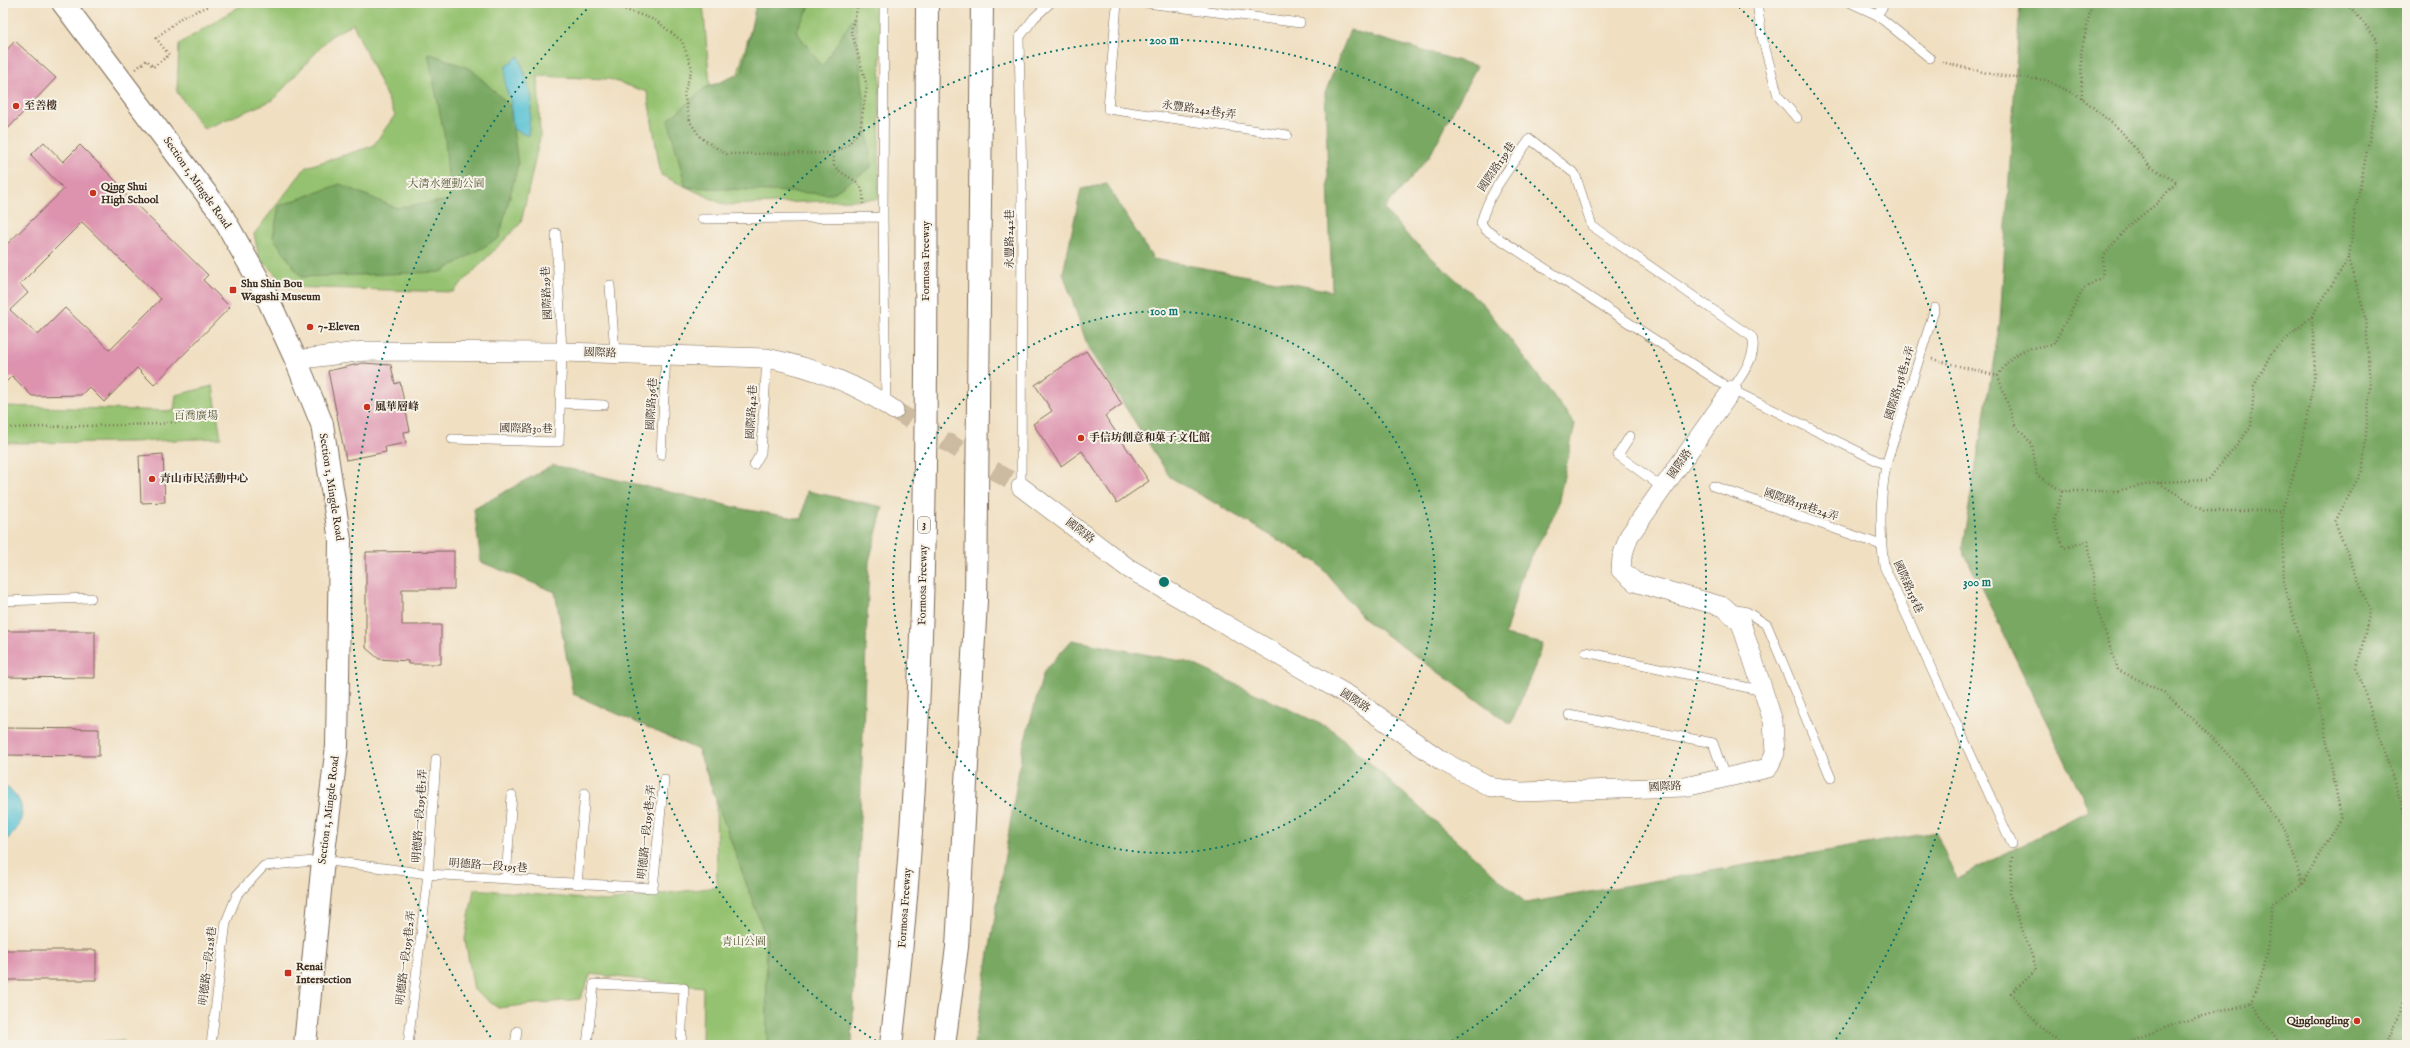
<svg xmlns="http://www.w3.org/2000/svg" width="2410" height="1048" font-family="'IM FELL English','Noto Serif TC',serif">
	<rect width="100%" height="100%" fill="#f7f3e8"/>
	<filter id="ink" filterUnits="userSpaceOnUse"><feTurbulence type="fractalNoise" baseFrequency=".025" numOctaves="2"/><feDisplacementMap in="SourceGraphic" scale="8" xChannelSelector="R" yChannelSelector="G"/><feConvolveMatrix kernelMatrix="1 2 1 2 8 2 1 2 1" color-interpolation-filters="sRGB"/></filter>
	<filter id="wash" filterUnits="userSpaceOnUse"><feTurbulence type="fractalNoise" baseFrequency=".012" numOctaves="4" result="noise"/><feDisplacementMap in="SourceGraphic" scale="16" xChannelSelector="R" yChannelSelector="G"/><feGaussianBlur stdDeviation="0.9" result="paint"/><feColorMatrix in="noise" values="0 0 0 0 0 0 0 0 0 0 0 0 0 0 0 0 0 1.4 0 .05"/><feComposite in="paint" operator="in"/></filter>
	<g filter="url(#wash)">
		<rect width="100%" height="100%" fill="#f0dfc1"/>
		<!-- green -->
		<path fill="#95c270" stroke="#687647" d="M245,3H703L710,85L736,81L758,3H881L879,199L725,205L661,175L647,92L609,79L538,76L540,137L521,223L453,292L288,287L259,258L254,234L306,167L373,146L395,115L353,24L331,36L273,100L204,129L177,92L179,44Z
			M213,386L221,438L131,442L3,443V406L174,411L176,395Z
			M745,783L797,1045H702L703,987L591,974L580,999L498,1008L474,990L465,939L474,889L606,901L717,887L716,798Z
			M124,1041V1045H46Z"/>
		<!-- forest -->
		<path fill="#78a862" stroke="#5a6940" d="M756,3H812L796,31L822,67L855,15L871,167L832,194L686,187L668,120L705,88L742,73Z
			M2020,3H2407V1045H974L1022,751L1044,671L1072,640L1191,663L1333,730L1526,903L1936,832L1956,879L2089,810L1962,548L2000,322Z
			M1350,30L1477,66L1429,157L1384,209L1409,237L1484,305L1575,424L1557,509L1523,572L1505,635L1544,644L1511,724L1365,620L1318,563L1170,477L1089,350L1063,273L1081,189L1107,184L1153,259L1332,291L1325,93Z
			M428,53L471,69L510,106L518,165L499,238L441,272L301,277L273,237L279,206L340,184L396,208L450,200L445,139Z
			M553,465L743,509L802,519L807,491L883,507L869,562L852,1045H767L766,938L698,750L573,694L555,592L481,562L474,509Z"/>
		<!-- water -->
		<path fill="#57c1d3" stroke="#497678" d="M519,56L532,98L528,136L513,129L510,100L505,86L506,66Z
			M3,785C30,800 26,827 3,842Z"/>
		<g id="blocks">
			<!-- building -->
			<path fill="#dd92ae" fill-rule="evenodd" d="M15,41L56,78L3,134V54Z
				M44,142L63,162L80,145L120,185L118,187L208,275L203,280L230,307L154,385L137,368L104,402L89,387L81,395L32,396L12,376L3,385V248L64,189L31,155ZM82,222L161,299L110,350L65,308L38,335L10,310L28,293L20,284Z
				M1086,351L1122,404L1105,416L1149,481L1117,503L1082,451L1061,466L1033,424L1052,411L1035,385Z
				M363,363L391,365L395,384L400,382L410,431L404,432L406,443L385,447L386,452L346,460L328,371Z
				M163,454L165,502L141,503L139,456Z
				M454,551V589H402V625H441V664H408V661L379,659L366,648V552Z
				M3,631H95V678L3,677Z
				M3,728L99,729V756L3,755Z
				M3,950H96V980H3Z"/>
		</g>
	</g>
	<g filter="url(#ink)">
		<use href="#blocks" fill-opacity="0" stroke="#7a6957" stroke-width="1"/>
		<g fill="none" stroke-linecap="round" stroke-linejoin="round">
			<!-- street-tunnel -->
			<path stroke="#ccbba0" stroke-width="19" stroke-dasharray="19 10" stroke-linecap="butt" d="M894,410L1021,487"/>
			<!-- lane casing -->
			<g stroke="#7a6957" stroke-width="10">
				<path id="lane" d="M884,3L883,217L886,404
					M1117,3L1108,109L1287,135
					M1147,3L1300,23
					M1757,3L1762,37L1778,96L1797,118
					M1851,3L1877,15L1930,58
					M1877,15L1885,3
					M702,219L883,217
					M610,285L615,354
					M1732,390C1742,374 1758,356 1752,337L1592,226L1575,174L1530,139C1512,165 1489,191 1481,223L1486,230L1732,390L1886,465C1880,500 1879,531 1884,566L2012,844
					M560,403L604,405
					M1630,436L1618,455L1663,488
					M452,439L559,442L562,352L556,233
					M661,455L666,354
					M754,465L761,453L767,358
					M1886,465L1935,308
					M1713,486L1881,545
					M1021,487L1022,187L1019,38L1034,18L1050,3
					M3,601L91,598
					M1731,609L1747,612L1767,625L1831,778
					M1586,652L1763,691
					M1569,715L1713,743L1725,777
					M506,879L512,795
					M577,884L585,793
					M211,1045L226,922L237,895L264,866L323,860L428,874L653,888L664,779
					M408,1045L428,874L436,759
					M515,1045L517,1031
					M587,1045L594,984L684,988L681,1045"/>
			</g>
			<!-- street casing -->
			<g stroke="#7a6957" stroke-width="20">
				<path id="street" d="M296,360L364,351L562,352L767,358C811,367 857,384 894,410
					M1021,487L1128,568L1351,697L1442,761L1491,787L1521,792L1685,787L1768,768L1775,753L1773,721L1741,623L1724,607L1635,582L1621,570L1622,557L1629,536L1732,390"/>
			</g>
			<!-- secondary casing -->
			<g stroke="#7a6957" stroke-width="24">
				<path id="secondary" d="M63,3L220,212L263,288L296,360L322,424L340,540L337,746L323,860L305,1045"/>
			</g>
			<!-- highway casing -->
			<g stroke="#7a6957" stroke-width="24">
				<path id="highway" d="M891,1045C933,699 925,350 927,3
					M944,1045L957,947L976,601L982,3"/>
			</g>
			<!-- path -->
			<path stroke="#7a6957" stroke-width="2.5" stroke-dasharray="1 3" stroke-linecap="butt" d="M606,3L655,20L682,41L692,68L684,94L690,122L701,138L726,154L833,153L847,146L860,130L867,86L851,30L859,3
				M1942,62L1995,75L2046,80L2082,98L2121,131L2150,167L2177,182L2155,205L2129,225L2104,255L2102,277L2083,289L2053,345C2024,348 2014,350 1998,376L2015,425L2032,444L2037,475L2062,491L2054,522L2064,548L2088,541L2098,611L2118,670L2165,693L2207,732L2241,769L2289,838L2302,885L2271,905C2271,940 2264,971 2251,1003
				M136,69L147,60L153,67L169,55L156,38L181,18L215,3
				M2082,98L2081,53L2092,3
				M833,153L834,166C851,183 865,177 863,204
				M2349,258L2366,318L2370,388L2363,469L2335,522L2370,610L2357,669L2407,821
				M1932,359L1998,376
				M3,428L159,424L199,419
				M2159,483L2204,511H2282
				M2062,491H2116L2159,482L2208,480L2251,427L2254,386L2272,352L2312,316L2349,258L2355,212L2376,105L2377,39L2347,3
				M2012,857L2010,896L2037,970L2011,993L2038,1025L2062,1045
				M2302,884L2341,817L2322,716L2284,583L2282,511L2300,452L2315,374L2312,316
				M2251,1003L2281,1045
				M2119,1045L2181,1022L2251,1003
				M2387,1045L2407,990"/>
			<!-- lane -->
			<use href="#lane" stroke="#fff" stroke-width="9"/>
			<!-- street -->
			<use href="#street" stroke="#fff" stroke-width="19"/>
			<!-- secondary -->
			<use href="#secondary" stroke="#fff" stroke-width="22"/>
			<!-- highway -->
			<use href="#highway" stroke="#fff" stroke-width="22"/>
		</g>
	</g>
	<!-- distance rings -->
	<g fill="none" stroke="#0f766e" stroke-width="2" stroke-dasharray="2 4">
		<circle cx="1164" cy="582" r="271"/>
		<path d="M881 1044A542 542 0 1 1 1447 1044"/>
		<path d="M494 1042A813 813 0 0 1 589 7M1739 7A813 813 0 0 1 1834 1042"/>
	</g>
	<!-- markers -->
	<g fill="#c8321e" stroke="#f7f3e8" stroke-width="1.5">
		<circle cx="16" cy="106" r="4"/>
		<circle cx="93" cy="193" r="4"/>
		<rect x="229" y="286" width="8" height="8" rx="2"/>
		<circle cx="310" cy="327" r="4"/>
		<circle cx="367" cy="407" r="4"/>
		<circle cx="1081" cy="438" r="4"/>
		<circle cx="152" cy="479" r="4"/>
		<rect x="284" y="969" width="8" height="8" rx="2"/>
		<circle cx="2357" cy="1021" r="4"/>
	</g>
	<g text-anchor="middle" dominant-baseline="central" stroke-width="4" stroke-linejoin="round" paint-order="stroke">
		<!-- shield labels -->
		<rect fill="#f7f3e8" stroke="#73665b" stroke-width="1" x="918" y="517" width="12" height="16" rx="3"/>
		<g font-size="10" font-weight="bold" fill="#3b2a1e">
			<text x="924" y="525">3</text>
		</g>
		<!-- poi labels -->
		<g font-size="11" font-weight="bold" fill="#3b2a1e" stroke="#f7f3e8" text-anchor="start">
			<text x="24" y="106">至善樓</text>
			<text x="101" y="187">Qing Shui<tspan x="101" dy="13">High School</tspan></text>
			<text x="241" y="284">Shu Shin Bou<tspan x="241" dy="13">Wagashi Museum</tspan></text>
			<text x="318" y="327">7-Eleven</text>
			<text x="375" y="407">風華層峰</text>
			<text x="1089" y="438">手信坊創意和菓子文化館</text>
			<text x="160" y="479">青山市民活動中心</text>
			<text x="296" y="967">Renai<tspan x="296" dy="13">Intersection</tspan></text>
			<text x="2349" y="1021" text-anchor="end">Qinglongling</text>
		</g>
		<!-- street labels -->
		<g font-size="11" fill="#3b2a1e" stroke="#f7f3e8">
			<text transform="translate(1199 110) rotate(8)">永豐路242巷5弄</text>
			<text transform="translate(1497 167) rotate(-56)">國際路139巷</text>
			<text transform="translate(197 183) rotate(55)">Section 1, Mingde Road</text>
			<text transform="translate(1010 239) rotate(-90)">永豐路242巷</text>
			<text transform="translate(926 261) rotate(-90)">Formosa Freeway</text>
			<text transform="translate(547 293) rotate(-93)">國際路29巷</text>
			<text transform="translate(600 353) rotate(2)">國際路</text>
			<text transform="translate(1900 383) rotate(-73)">國際路158巷21弄</text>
			<text transform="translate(652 404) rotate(-87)">國際路36巷</text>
			<text transform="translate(752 412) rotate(-87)">國際路42巷</text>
			<text transform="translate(526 429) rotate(1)">國際路30巷</text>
			<text transform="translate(1680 464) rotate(-55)">國際路</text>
			<text transform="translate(331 487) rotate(81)">Section 1, Mingde Road</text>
			<text transform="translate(1801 505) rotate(19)">國際路158巷24弄</text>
			<text transform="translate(1080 531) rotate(37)">國際路</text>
			<text transform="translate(923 585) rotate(-89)">Formosa Freeway</text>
			<text transform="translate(1908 587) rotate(66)">國際路158巷</text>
			<text transform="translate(1355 701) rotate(33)">國際路</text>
			<text transform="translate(1665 787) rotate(-3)">國際路</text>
			<text transform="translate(329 810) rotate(-83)">Section 1, Mingde Road</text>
			<text transform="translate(420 816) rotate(-86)">明德路一段195巷1弄</text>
			<text transform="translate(647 832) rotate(-84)">明德路一段195巷7弄</text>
			<text transform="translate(488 866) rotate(4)">明德路一段195巷</text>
			<text transform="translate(905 908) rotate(-86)">Formosa Freeway</text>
			<text transform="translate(406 958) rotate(-83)">明德路一段195巷2弄</text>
			<text transform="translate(208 966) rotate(-83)">明德路一段128巷</text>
		</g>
		<!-- park labels -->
		<g font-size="11" fill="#565837" stroke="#f7f3e8">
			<text x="446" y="184">大清水運動公園</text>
			<text x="196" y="416">百喬廣場</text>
			<text x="744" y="942">青山公園</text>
		</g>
	</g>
	<circle cx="1164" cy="582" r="6" fill="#0f766e" stroke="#f7f3e8" stroke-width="2"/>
	<g font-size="12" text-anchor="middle" font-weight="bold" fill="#0f766e" stroke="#f7f3e8" stroke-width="4" stroke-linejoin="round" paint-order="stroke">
		<text x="1164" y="44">200 m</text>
		<text x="1164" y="315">100 m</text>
		<text x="1977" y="586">300 m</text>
	</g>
	<!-- margin -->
	<rect width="2410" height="1048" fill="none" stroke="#f7f3e8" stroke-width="16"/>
</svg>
